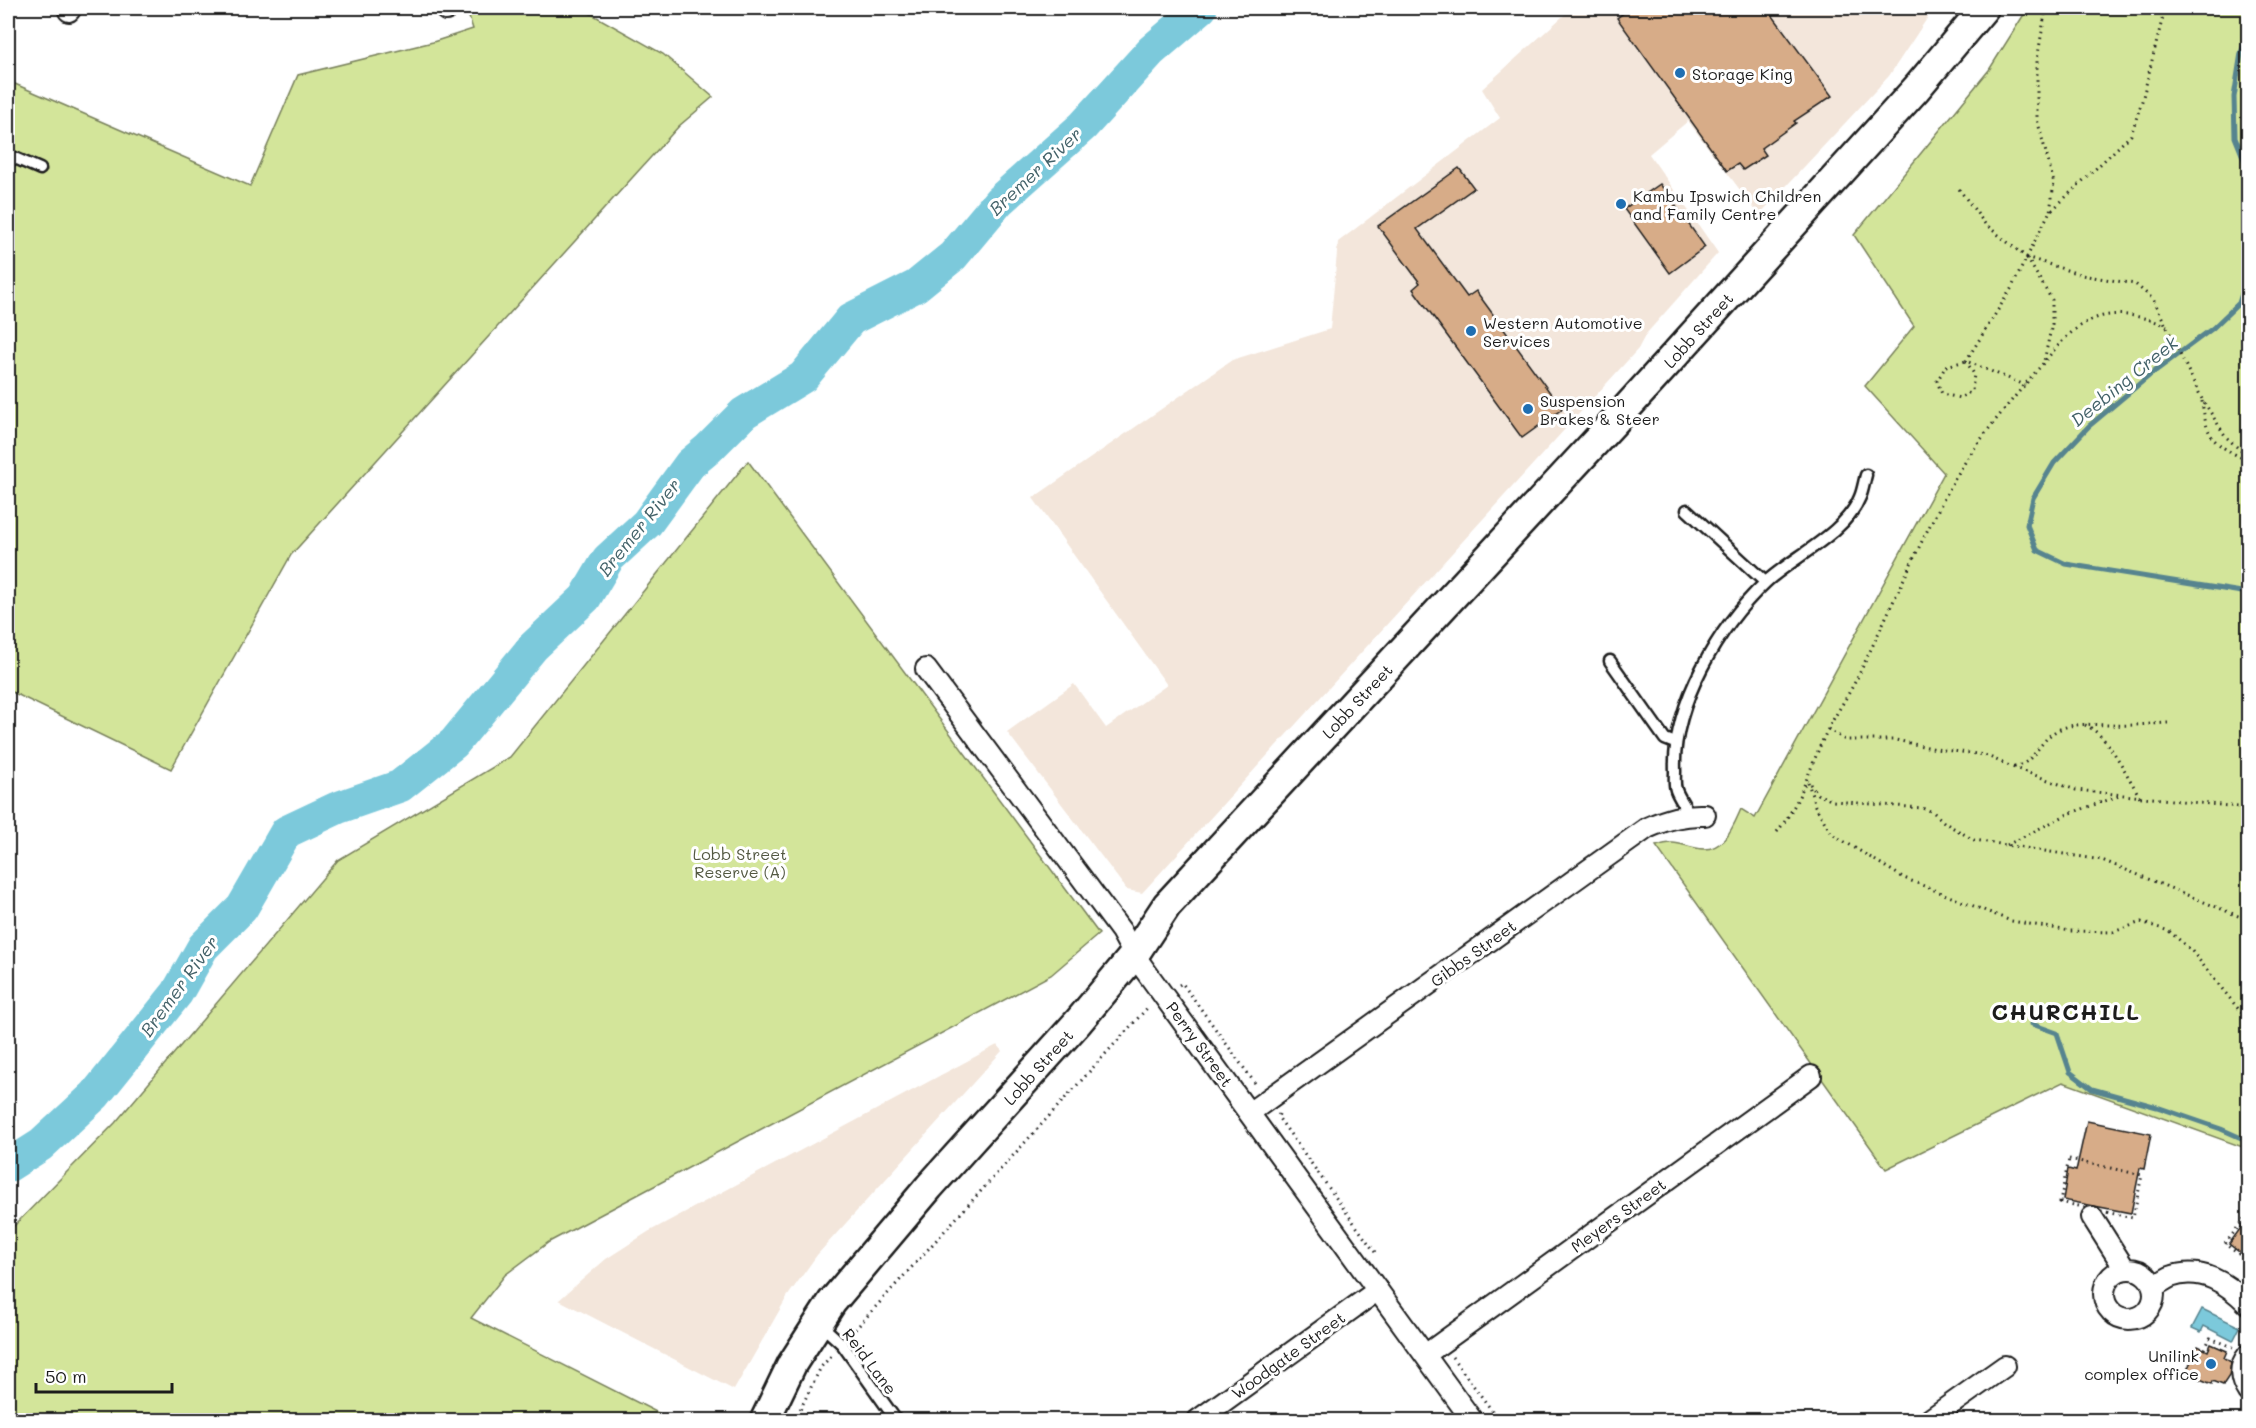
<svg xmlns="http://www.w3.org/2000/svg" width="2256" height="1428" font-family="Mali,sans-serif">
	<rect width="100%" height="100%" fill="#fff"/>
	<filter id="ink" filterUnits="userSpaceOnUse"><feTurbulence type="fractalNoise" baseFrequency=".0167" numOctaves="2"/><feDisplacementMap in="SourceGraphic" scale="12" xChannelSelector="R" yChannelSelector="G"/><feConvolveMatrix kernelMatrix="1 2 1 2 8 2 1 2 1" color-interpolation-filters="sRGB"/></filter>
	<g filter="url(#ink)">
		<!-- built -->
		<path fill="#f3e6db" d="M1572,8H1934L1889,76L1759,215L1688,121L1649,154L1718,253L1646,334L1638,349L1142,893L1127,890L1007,732L1074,684L1106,728L1167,685L1033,498L1232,360L1330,329L1338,242L1500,118L1482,89Z
			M997,1045L1002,1051L817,1255L787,1297L734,1390L559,1300L606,1259L648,1232Z"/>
		<!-- green -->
		<path fill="#d3e59a" stroke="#78805b" stroke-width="1.5" d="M466,8H581L663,54L713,97L679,126L291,555L171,769L8,690V81L250,186L298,75L433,42L473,29Z
			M2028,8H2248V1149L2063,1082L1886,1169L1656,846C1675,840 1678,844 1696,848C1723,855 1733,827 1741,809L1755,818L1944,473L1865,386L1914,326L1854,235L1989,70Z
			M748,461L1099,934L1051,975L549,1242L505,1275L471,1318L672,1420H8V1232L115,1123L338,860L510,757Z"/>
		<!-- water -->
		<path fill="#7cc9db" stroke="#56848f" stroke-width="1.5" d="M2202,1309L2240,1327L2233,1341L2204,1326L2201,1332L2192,1328Z"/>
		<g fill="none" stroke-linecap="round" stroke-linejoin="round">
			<!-- stream -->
			<path stroke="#56848f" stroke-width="5" d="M2248,33L2241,53L2234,97L2235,137L2248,169
				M2248,275L2239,303L2213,328L2150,375L2089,426L2054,463L2033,498L2027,525L2037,550L2066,564L2248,593
				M2032,1024L2057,1033L2070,1072L2092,1089L2157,1107L2221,1129L2248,1141"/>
			<!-- river -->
			<path stroke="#7cc9db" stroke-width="33" d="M8,1166L41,1145L95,1095L177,993L203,947L242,908L286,832L337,808L400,786L454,743L533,647L585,598L608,559L647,523L690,464L708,449L744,413L803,377L851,319L916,286L953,256L999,201L1083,126L1151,51L1201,8"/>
		</g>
		<!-- building -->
		<path fill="#d7ac88" stroke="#1c1c1c" stroke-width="1.5" d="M1630,8H1767L1832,96L1794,121L1796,123L1761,148L1766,155L1743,170L1738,164L1727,171L1617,18Z
			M1459,168L1474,188L1417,229L1467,297L1476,291L1562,409L1522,438L1413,289L1420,283L1378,226Z
			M1660,184L1705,247L1670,273L1624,209Z
			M2087,1121L2151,1134L2144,1169L2140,1168L2131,1213L2063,1200L2068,1169L2076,1171Z
			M2248,1218V1259L2229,1244Z
			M2211,1344L2227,1351L2224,1358L2231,1362L2229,1376L2223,1385L2213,1381L2212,1384L2195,1377L2196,1374L2187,1370L2198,1346L2208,1351Z"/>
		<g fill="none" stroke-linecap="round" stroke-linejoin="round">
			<!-- service casing -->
			<g stroke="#1c1c1c" stroke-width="15">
				<path id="service" d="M8,155L40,169
					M1687,510L1765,582
					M1610,661L1665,739L1675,743
					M1689,814C1685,806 1679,798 1676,790C1674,784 1675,777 1675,771C1672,705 1719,626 1766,582C1793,557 1846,533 1860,497C1863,490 1864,482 1866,475
					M820,1324L842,1344L896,1420"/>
			</g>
			<!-- minor casing -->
			<g stroke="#1c1c1c" stroke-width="24">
				<path id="minor" d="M445,8L446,10
					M69,11L71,8
					M926,669L1121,931L1134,955L1472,1420
					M1249,1113L1647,828C1667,819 1684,814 1705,815
					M2092,1217L2125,1269
					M2104 1294a25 25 0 1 1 50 0a25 25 0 1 1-50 0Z
					M2153,1287C2159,1284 2164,1280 2170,1277C2202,1266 2227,1283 2248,1304
					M1425,1355L1811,1076
					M2248,1355C2238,1367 2240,1380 2248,1392
					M1198,1420L1378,1290
					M1929,1420L2005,1366"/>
			</g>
			<!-- secondary casing -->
			<g stroke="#1c1c1c" stroke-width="33">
				<path id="secondary" d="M765,1420L792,1364L832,1302L929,1187L1078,1022L1134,955L1167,905L1612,424L1916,89L1984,8"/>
			</g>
			<!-- path -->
			<path stroke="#1c1c1c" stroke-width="3" stroke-dasharray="1.5 4.5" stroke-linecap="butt" d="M2046,8L2037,60V119L2054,183L2050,212
				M1959,189L1985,224L2026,257L2082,275L2135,284L2153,299L2202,399L2226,437L2248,457
				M2027,258L2052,300V324L2044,361
				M1966,361L2011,289L2049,213L2131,135L2142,101L2165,8
				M1966,361L1974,374L1972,391L1960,398L1942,394L1937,381L1946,366L1966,361L2025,385
				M2202,401C2207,441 2213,443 2248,461
				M2085,725C2108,734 2127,776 2140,797
				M1828,729L1845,740H1896L1936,749L1985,755L2012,767L2076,790L2248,808
				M2014,767C2036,763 2040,737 2060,729C2077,722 2094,725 2111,725C2130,726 2149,724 2168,723
				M1808,782L1815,806L1832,834L1904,878L2011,921L2070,931L2113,932L2141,922L2169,931L2191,950L2248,1021
				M1810,784L1817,794L1833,801L1922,808L1933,812L1945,823L1974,840L2102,860L2248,920
				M1777,832C1804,798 1810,764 1829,727C1840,707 1853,688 1862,668C1894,602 1922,535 1959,472C1980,437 2007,406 2033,375C2052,354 2068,328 2096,318C2118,310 2146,317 2167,326
				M2007,845L2068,814L2119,796
				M1179,985L1182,983L1257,1086
				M1279,1114L1278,1117L1377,1255
				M2069,1159L2142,1175L2133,1218L2060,1202Z
				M2248,1214L2225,1244L2248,1261
				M851,1334L1149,1006
				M2205,1349L2210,1338L2233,1347
				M1452,1357L1499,1420
				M795,1420L821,1367L832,1355"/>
			<!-- service -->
			<use href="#service" stroke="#fff" stroke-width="10"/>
			<!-- minor -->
			<use href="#minor" stroke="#fff" stroke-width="20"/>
			<!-- secondary -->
			<use href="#secondary" stroke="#fff" stroke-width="28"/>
		</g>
	</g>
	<!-- markers -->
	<g fill="#1f6fb2" stroke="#fff" stroke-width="2">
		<circle cx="1680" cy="73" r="6"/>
		<circle cx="1621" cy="204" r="6"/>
		<circle cx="1471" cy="331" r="6"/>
		<circle cx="1528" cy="409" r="6"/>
		<circle cx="2211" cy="1364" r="6"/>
	</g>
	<g text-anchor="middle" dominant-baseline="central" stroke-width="6" stroke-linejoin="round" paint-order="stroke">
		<!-- poi labels -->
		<g font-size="16" fill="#1c1c1c" stroke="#fff" text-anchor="start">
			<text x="1692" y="73">Storage King</text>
			<text x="1633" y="195">Kambu Ipswich Children<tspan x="1633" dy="18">and Family Centre</tspan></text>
			<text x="1483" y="322">Western Automotive<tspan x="1483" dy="18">Services</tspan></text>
			<text x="1540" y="400">Suspension<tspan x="1540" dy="18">Brakes &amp; Steer</tspan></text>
			<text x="2199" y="1355" text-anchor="end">Unilink<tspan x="2199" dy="18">complex office</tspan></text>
		</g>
		<!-- street labels -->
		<g font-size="16" fill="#1c1c1c" stroke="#fff">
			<text transform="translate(1698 330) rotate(-48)">Lobb Street</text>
			<text transform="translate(1357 701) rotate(-47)">Lobb Street</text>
			<text transform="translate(1473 953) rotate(-36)">Gibbs Street</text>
			<text transform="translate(1200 1044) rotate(54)">Perry Street</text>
			<text transform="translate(1038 1067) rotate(-48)">Lobb Street</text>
			<text transform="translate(1618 1215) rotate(-36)">Meyers Street</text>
			<text transform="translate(1288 1355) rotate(-36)">Woodgate Street</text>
			<text transform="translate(870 1361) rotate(53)">Reid Lane</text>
		</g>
		<!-- park labels -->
		<g font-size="16" fill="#535842" stroke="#fff">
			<text x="740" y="853">Lobb Street<tspan x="740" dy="18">Reserve (A)</tspan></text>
		</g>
		<!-- water labels -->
		<g font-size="18" font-style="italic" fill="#426168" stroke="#fff">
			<text transform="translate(1035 171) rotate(-43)">Bremer River</text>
			<text transform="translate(2124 381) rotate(-39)">Deebing Creek</text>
			<text transform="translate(639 527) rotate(-51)">Bremer River</text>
			<text transform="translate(179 986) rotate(-54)">Bremer River</text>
		</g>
		<!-- district labels -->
		<g font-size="22" font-weight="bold" letter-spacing="1.5" fill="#1c1c1c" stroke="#fff">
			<text x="2066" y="1011">CHURCHILL</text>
		</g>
	</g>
	<!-- margin -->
	<rect width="2256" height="1428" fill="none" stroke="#fff" stroke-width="30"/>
	<rect x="15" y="15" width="2226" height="1398" fill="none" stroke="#1c1c1c" stroke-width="2" filter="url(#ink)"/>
	<!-- scale -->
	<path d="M36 1383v9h136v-9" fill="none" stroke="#1c1c1c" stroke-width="3"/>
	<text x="45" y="1383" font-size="18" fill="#1c1c1c" stroke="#ffffff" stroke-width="4.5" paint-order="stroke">50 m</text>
</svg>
